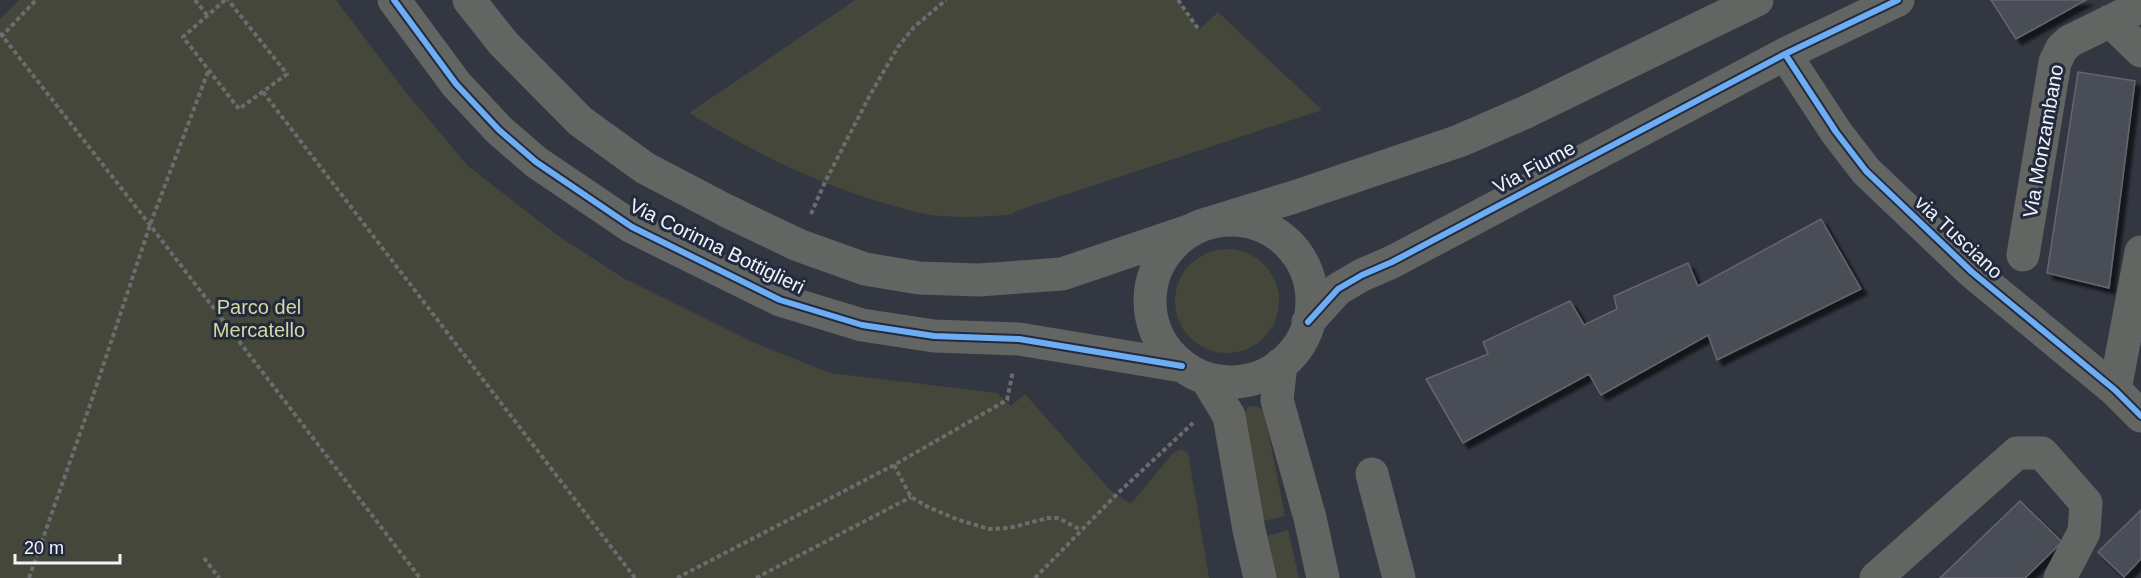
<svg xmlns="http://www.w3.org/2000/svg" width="2141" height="578" font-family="Arial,sans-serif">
	<defs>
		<filter id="shadow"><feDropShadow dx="5.5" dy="5.5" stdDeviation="1.5" flood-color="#0009"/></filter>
	</defs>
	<rect width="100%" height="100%" fill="#333741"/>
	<!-- green -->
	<path fill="#44473a" d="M19,0H336L404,90L468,166L557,235L625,279L757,344L830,373L997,393L1011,406L1025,394L1110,490L1131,504L1173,453L1181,449L1188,453L1209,578H0V19Z
		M855,0H1178L1199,30L1218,12L1322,110L1016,211L1013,214C989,217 965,218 941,216C923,215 904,209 887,204C817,184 751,151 689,113Z
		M1175 301a52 52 0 1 1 104 0a52 52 0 1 1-104 0Z
		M1253,406L1259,407L1264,411L1285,516L1263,521L1242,419L1248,407Z
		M1288,530L1299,578H1276L1267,536Z"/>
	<!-- building -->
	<path fill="#4a4e56" stroke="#63666f" stroke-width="1.5" filter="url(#shadow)" d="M1991,0H2086L2016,39Z
		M2078,72L2135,81L2109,288L2047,273Z
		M1821,219L1861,289L1717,360L1708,335L1601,395L1589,374L1463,443L1426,379L1488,354L1483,342L1570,301L1584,325L1617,309L1614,296L1688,263L1698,286Z
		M2020,501L2062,542L2025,578H1940Z
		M2141,510V559L2124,577L2098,552Z"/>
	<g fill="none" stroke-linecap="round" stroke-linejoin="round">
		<!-- path -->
		<path stroke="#6a6d6e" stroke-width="4" stroke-dasharray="4.5 3" stroke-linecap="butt" d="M195,0L207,15
			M225,0L183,37L239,109L287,74L228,0
			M1178,0L1199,30
			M0,33L150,225L420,578
			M1,37L36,0
			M263,92L635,578
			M811,214L825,182L870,95L898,47L914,27L946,0
			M894,465L911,497L930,508L959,520L989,529L1009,528L1048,518H1058L1081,530
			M204,558L219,578
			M29,578L91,402L150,225L209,69
			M677,578L894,465L1007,400L1013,371
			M756,578L911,497
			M1035,578L1117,494L1193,423"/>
		<!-- street -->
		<path stroke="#636563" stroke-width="33" d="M394,0L456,84L499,130L536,162L632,227L780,300L862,325L934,336L1019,339L1182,366
			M469,0L503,43L580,121L645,168L725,210L798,245L865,269L919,278L979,280L1062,274L1192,230
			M2110,21L2141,51
			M1785,54L1836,132L1866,171L1972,272L2115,390L2141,416
			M1150 301a81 81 0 1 1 162 0a81 81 0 1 1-162 0Z
			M1216,221L1294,197L1459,141L1526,112L1757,0
			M2023,255L2055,62L2062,48L2070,41L2141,6
			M1308,322L1338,289L1362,275L1392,262L1785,54L1898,0
			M1281,364L1277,400L1310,518L1323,578
			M1206,378L1229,416L1249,530L1260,578
			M2115,390L2141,252
			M1372,474L1399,578
			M1876,578L2017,453H2042L2086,503L2084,532L2060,578"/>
		<!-- cycleway casing -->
		<g stroke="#232a3c" stroke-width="10">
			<path id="cycleway" d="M394,0L456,84L499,130L536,162L632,227L780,300L862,325L934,336L1019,339L1182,366
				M1785,54L1836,132L1866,171L1972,272L2115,390L2141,416
				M1308,322L1338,289L1362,275L1392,262L1785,54L1898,0"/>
		</g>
		<!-- cycleway -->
		<use href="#cycleway" stroke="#6dadf4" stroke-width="6"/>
	</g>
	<g text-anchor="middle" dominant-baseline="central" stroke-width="6" stroke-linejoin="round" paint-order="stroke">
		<!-- street labels -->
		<g font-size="20" fill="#f1f4fe" stroke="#232a3c">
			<text transform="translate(2043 141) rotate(-80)">Via Monzambano</text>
			<text transform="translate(1534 167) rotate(-28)">Via Fiume</text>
			<text transform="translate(1959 237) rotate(43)">via Tusciano</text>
			<text transform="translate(717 246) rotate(26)">Via Corinna Bottiglieri</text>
		</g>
		<!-- park labels -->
		<g font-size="20" fill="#d2d9a3" stroke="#232a3c">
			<text x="259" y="307">Parco del<tspan x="259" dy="23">Mercatello</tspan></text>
		</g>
	</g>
	<!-- scale -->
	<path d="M15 554v9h105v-9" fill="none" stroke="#f1f4fe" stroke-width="3"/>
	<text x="24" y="554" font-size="18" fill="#f1f4fe" stroke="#232a3c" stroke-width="4.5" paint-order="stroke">20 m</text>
</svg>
